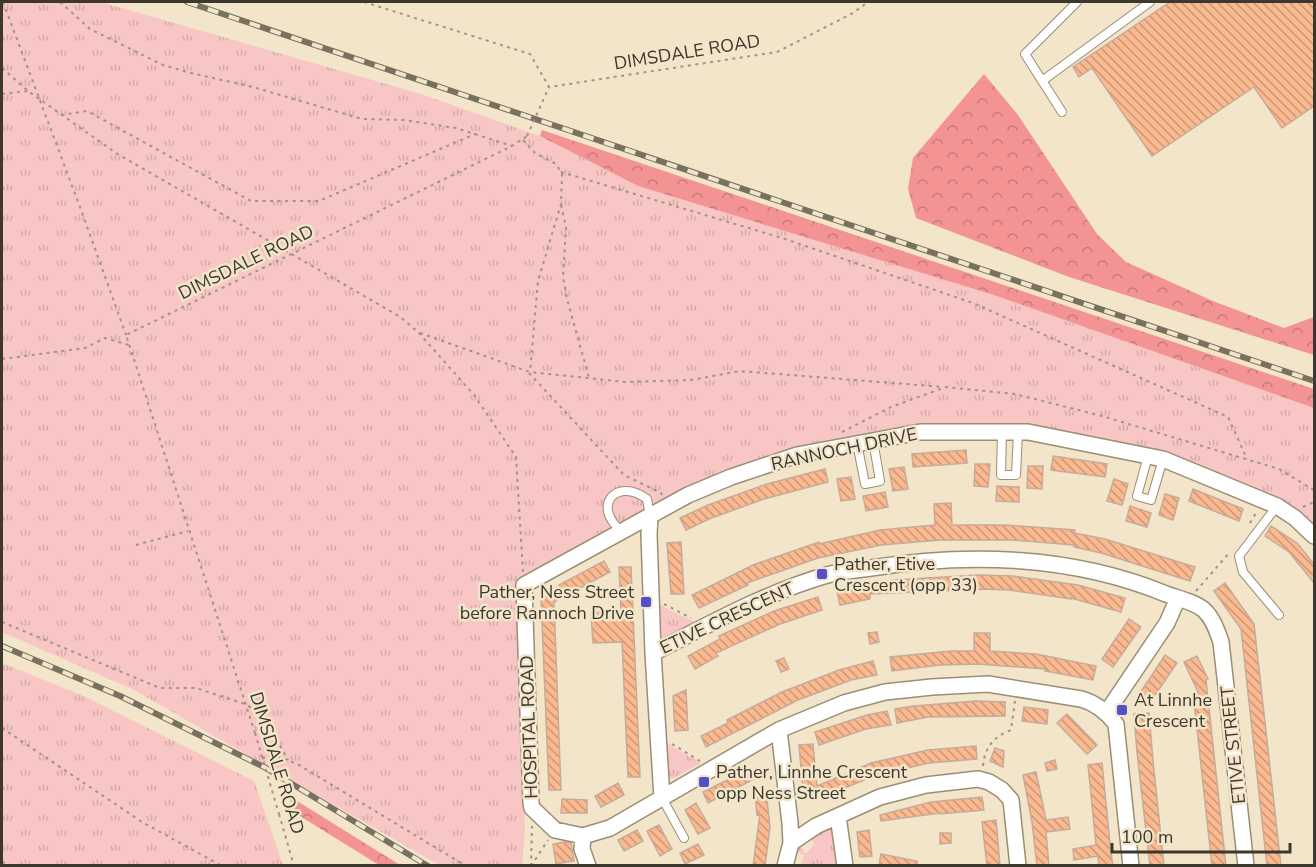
<svg xmlns="http://www.w3.org/2000/svg" width="1316" height="867" font-family="'Nunito Sans',sans-serif">
	<defs>
		<pattern id="grass-tufts" width="24" height="20" patternUnits="userSpaceOnUse" patternTransform="scale(1.5)"><rect width="24" height="20" fill="#f7c6c5"/><path d="M3 7l-1-3M5 7V3M7 7l1-3M15 17l-1-3M17 17v-4M19 17l1-3" fill="none" stroke="#d5abaa"/></pattern>
		<pattern id="forest-crowns" width="20" height="18" patternUnits="userSpaceOnUse" patternTransform="scale(1.5)"><rect width="20" height="18" fill="#f49394"/><path d="M2 6a3 3 0 1 1 6 0M12 15a3 3 0 1 1 6 0" fill="none" stroke="#c77979"/></pattern>
		<pattern id="building-back-hatch" width="6" height="6" patternUnits="userSpaceOnUse" patternTransform="scale(1.5)"><rect width="6" height="6" fill="#fbb990"/><path d="M-1 5l2 2M0 0l6 6M5-1l2 2" fill="none" stroke="#cc9776"/></pattern>
	</defs>
	<rect width="100%" height="100%" fill="#f2e5ca"/>
	<!-- grass -->
	<path fill="url(#grass-tufts)" d="M2,2H101L421,94L540,136L638,186L994,295L1314,408V528L1285,501L1174,456L920,426L849,438L770,456L685,489L517,578L525,831L522,865H439L134,690L2,632Z
		M660,605L696,623L667,639L662,637Z
		M2,663L81,695L254,781L283,865H2Z
		M666,743L701,763L673,779L670,778L668,771Z
		M828,828L833,832L839,865H801L804,855L795,852L799,846L806,853L815,844L809,837Z"/>
	<!-- forest -->
	<path fill="url(#forest-crowns)" d="M984,74L1018,115L1097,234L1126,262L1213,301L1284,328L1314,317V355L1069,277L916,218L908,189L913,158Z
		M542,130L1314,389V408L994,295L638,186L540,136Z
		M289,796L400,865H379L295,813Z"/>
	<!-- building -->
	<path fill="url(#building-back-hatch)" stroke="#c6ab9b" stroke-width="1.5" d="M1170,2H1314V106L1282,128L1254,87L1152,156L1092,68L1079,77L1073,67Z
		M966,450L967,463L913,467L912,454Z
		M1053,456L1107,464L1105,477L1051,470Z
		M975,464H990L988,487L974,486Z
		M1028,466H1043L1042,489L1027,488Z
		M904,467L908,489L893,491L889,469Z
		M825,469L828,482L764,499L709,519L686,530L680,518L708,505L767,484Z
		M851,477L855,499L841,501L837,479Z
		M1114,479L1128,484L1122,505L1107,501Z
		M997,486L1019,487V502L996,501Z
		M1193,489L1243,509L1239,521L1189,501Z
		M885,492L888,507L866,511L863,496Z
		M1165,494L1179,498L1173,520L1159,515Z
		M951,503L952,525H1005L1075,530L1074,533L1105,539L1195,567L1190,581L1101,553L1074,547V545L1013,540H940L881,545L818,558L747,583L748,585L699,608L692,595L753,565L819,542V544L880,530L935,525L934,504Z
		M1130,506L1151,513L1147,527L1126,521Z
		M1271,526L1297,543L1314,564V583L1289,552L1265,536Z
		M681,542L684,594H671L667,543Z
		M604,561L610,572L565,596L559,585Z
		M619,567H631L640,777H628L622,642L593,643L591,613L621,611Z
		M978,575L1013,576L1078,585L1125,598L1121,612L1071,598V599L1009,590L982,589L870,594V599L840,605L837,591L894,580Z
		M1225,583L1254,624L1281,866H1267L1241,629L1214,591Z
		M545,591L560,599L554,602L561,790H549L541,598Z
		M818,597L822,610L780,624L716,653L718,656L695,669L688,656L720,639L719,636L774,611Z
		M1129,619L1141,627L1113,667L1102,659Z
		M877,632L879,642L870,644L868,633Z
		M974,633H990V651L1036,654L1096,666L1093,680L1045,671L1046,669L977,664L940,665L892,671L890,657L951,651H974Z
		M1165,655L1177,663L1149,704L1138,696Z
		M1197,656L1208,679L1206,680L1226,866H1212L1193,692H1198L1184,662Z
		M784,658L789,669L781,672L776,661Z
		M873,661L877,675L851,680L798,700L706,747L701,736L728,723L727,720L782,692L839,670Z
		M686,690L688,730L675,731L673,696Z
		M976,701L1005,702V716L928,717L897,723L895,709L914,706Z
		M1024,707L1048,710L1047,724L1022,721Z
		M887,711L891,725L866,729L819,745L815,732L867,715Z
		M1149,713L1153,761L1164,866H1150L1137,752L1134,714Z
		M1067,714L1097,745L1087,754L1057,723Z
		M813,744L817,786L871,763L928,750L976,746L977,759L929,763L876,775L828,795L827,793L797,797L796,794L803,791L799,745Z
		M995,748L1004,751L1003,767L990,761Z
		M1055,760L1057,769L1047,771L1045,763Z
		M1102,763L1111,853L1113,866H1099L1098,856L1074,860L1073,849L1096,845L1088,765Z
		M749,769L754,779L708,803L703,792Z
		M1036,772L1046,820L1068,817L1070,829L1046,832L1049,866H1037L1032,822L1023,775Z
		M618,783L624,795L601,807L595,796Z
		M766,791L770,827L765,866H753L760,814L757,815L755,792Z
		M982,797L984,810L940,814V813L881,821L880,815L931,802Z
		M562,799L587,800V813H561Z
		M696,803L710,828L698,834L685,810Z
		M996,820L1000,866H987L982,822Z
		M659,825L672,849L660,856L647,831Z
		M637,830L643,841L624,851L618,840Z
		M869,830L872,856L860,857L857,832Z
		M940,833H951V843L940,844Z
		M564,842L571,843L574,861L556,864L553,844Z
		M698,844L704,855L685,864L680,853Z
		M881,854L917,861V866H879Z"/>
	<g fill="none" stroke-linecap="round" stroke-linejoin="round">
		<!-- lane casing -->
		<g stroke="#9a8e75" stroke-width="10">
			<path id="lane" d="M1042,81L1150,2
				M1062,112L1025,54L1077,2
				M1002,432L1001,475H1016L1018,432
				M857,443L865,484L880,481L873,440
				M1148,456L1137,496L1151,500L1163,459
				M1277,506L1239,556L1243,572L1279,615
				M621,531C591,505 617,477 647,499L650,516
				M662,798L684,838"/>
		</g>
		<!-- street casing -->
		<g stroke="#9a8e75" stroke-width="18">
			<path id="street" d="M650,516L649,534L653,653L662,798
				M653,653C710,624 765,593 827,575C841,571 857,570 871,568C969,552 1074,556 1166,594C1177,598 1195,602 1204,610C1213,618 1217,631 1221,642L1246,866
				M1107,712L1167,623L1178,598
				M779,730L790,823L791,843L785,866
				M838,816L845,866
				M583,836L582,849L588,866
				M791,843L816,826L880,797L926,785L978,779L989,782L1002,790L1011,800L1018,866
				M1131,866L1116,724C1106,711 1096,703 1081,699L988,684L932,687L885,692L844,703L779,730L610,828L583,836L555,830L532,808L531,803L524,585L688,495L731,477L797,455L920,432H1028L1163,459L1277,506L1295,518L1314,536"/>
		</g>
		<!-- path -->
		<path stroke="#9f9582" stroke-width="2" stroke-dasharray="3 4.5" stroke-linecap="butt" d="M3,2L80,207L126,335
			M60,2L90,29L163,65L191,73L253,87L362,119L404,120L456,128L512,146
			M364,2L530,54L549,87L777,52L853,13L868,2
			M2,68L28,91L116,153L399,316L418,332L474,395L516,457L523,572
			M2,94L28,91
			M61,115L87,111L251,201H319L475,134
			M523,140L535,153L556,164L562,174L561,204L538,281L530,372
			M561,172L782,238L973,303L1228,417L1247,459
			M561,205L566,227L563,277L567,299L589,378
			M420,333L530,372L625,382L691,380L740,371L943,387
			M2,359L85,348L105,338L129,345
			M529,373L624,475L661,493L662,495
			M842,432L891,407L946,387L1015,394L1102,416L1279,469L1314,490
			M1303,507L1314,502
			M1250,523L1256,513
			M136,545L188,531
			M1196,591L1230,552
			M664,604L691,618
			M2,622L160,688H196L245,704L263,715L288,760
			M2,728L142,822L222,866
			M255,733L126,335L512,146L527,136
			M672,744L700,761
			M262,758L280,757L299,765L466,866
			M983,766C985,746 994,737 1011,730L1015,701
			M279,814L294,866
			M2,862L14,866
			M531,866L532,826
			M531,866L548,840"/>
		<!-- lane -->
		<use href="#lane" stroke="#fff" stroke-width="8"/>
		<!-- street -->
		<use href="#street" stroke="#fff" stroke-width="15"/>
		<!-- rail casing -->
		<g stroke="#787161" stroke-width="6">
			<path id="rail" d="M187,2L1314,381
				M2,646L120,696L264,767L428,866"/>
		</g>
		<!-- rail -->
		<use href="#rail" stroke="#f2e5ca" stroke-width="4" stroke-dasharray="11" stroke-linecap="butt"/>
		<!-- path-bridge -->
		<path stroke="#9f9582" stroke-width="2" stroke-dasharray="3 4.5" stroke-linecap="butt" d="M527,136L549,87
			M255,733L279,814"/>
	</g>
	<!-- markers -->
	<g fill="#5650c8" stroke="#f2e5ca" stroke-width="2">
		<rect x="816" y="568" width="12" height="12" rx="3"/>
		<rect x="640" y="596" width="12" height="12" rx="3"/>
		<rect x="1116" y="704" width="12" height="12" rx="3"/>
		<rect x="698" y="776" width="12" height="12" rx="3"/>
	</g>
	<g text-anchor="middle" dominant-baseline="central" stroke-width="5" stroke-linejoin="round" paint-order="stroke">
		<!-- street labels -->
		<g font-size="18" fill="#3d382e" stroke="#f2e5ca">
			<text transform="translate(687 52) rotate(-9)">DIMSDALE ROAD</text>
			<text transform="translate(246 262) rotate(-26)">DIMSDALE ROAD</text>
			<text transform="translate(844 449) rotate(-12)">RANNOCH DRIVE</text>
			<text transform="translate(727 618) rotate(-25)">ETIVE CRESCENT</text>
			<text transform="translate(529 727) rotate(-92)">HOSPITAL ROAD</text>
			<text transform="translate(1233 745) rotate(-96)">ETIVE STREET</text>
			<text transform="translate(277 763) rotate(73)">DIMSDALE ROAD</text>
		</g>
		<!-- poi labels -->
		<g font-size="18" fill="#3d382e" stroke="#f2e5ca" text-anchor="start">
			<text x="834" y="564">Pather, Etive<tspan x="834" dy="21">Crescent (opp 33)</tspan></text>
			<text x="634" y="592" text-anchor="end">Pather, Ness Street<tspan x="634" dy="21">before Rannoch Drive</tspan></text>
			<text x="1134" y="700">At Linnhe<tspan x="1134" dy="21">Crescent</tspan></text>
			<text x="716" y="772">Pather, Linnhe Crescent<tspan x="716" dy="21">opp Ness Street</tspan></text>
		</g>
	</g>
	<!-- border -->
	<rect width="1316" height="867" fill="none" stroke="#3d382e" stroke-width="6"/>
	<!-- scale -->
	<path d="M1112 843v9h178v-9" fill="none" stroke="#3d382e" stroke-width="3"/>
	<text x="1121" y="843" font-size="18" fill="#3d382e" stroke="#f2e5ca" stroke-width="4.5" paint-order="stroke">100 m</text>
</svg>
